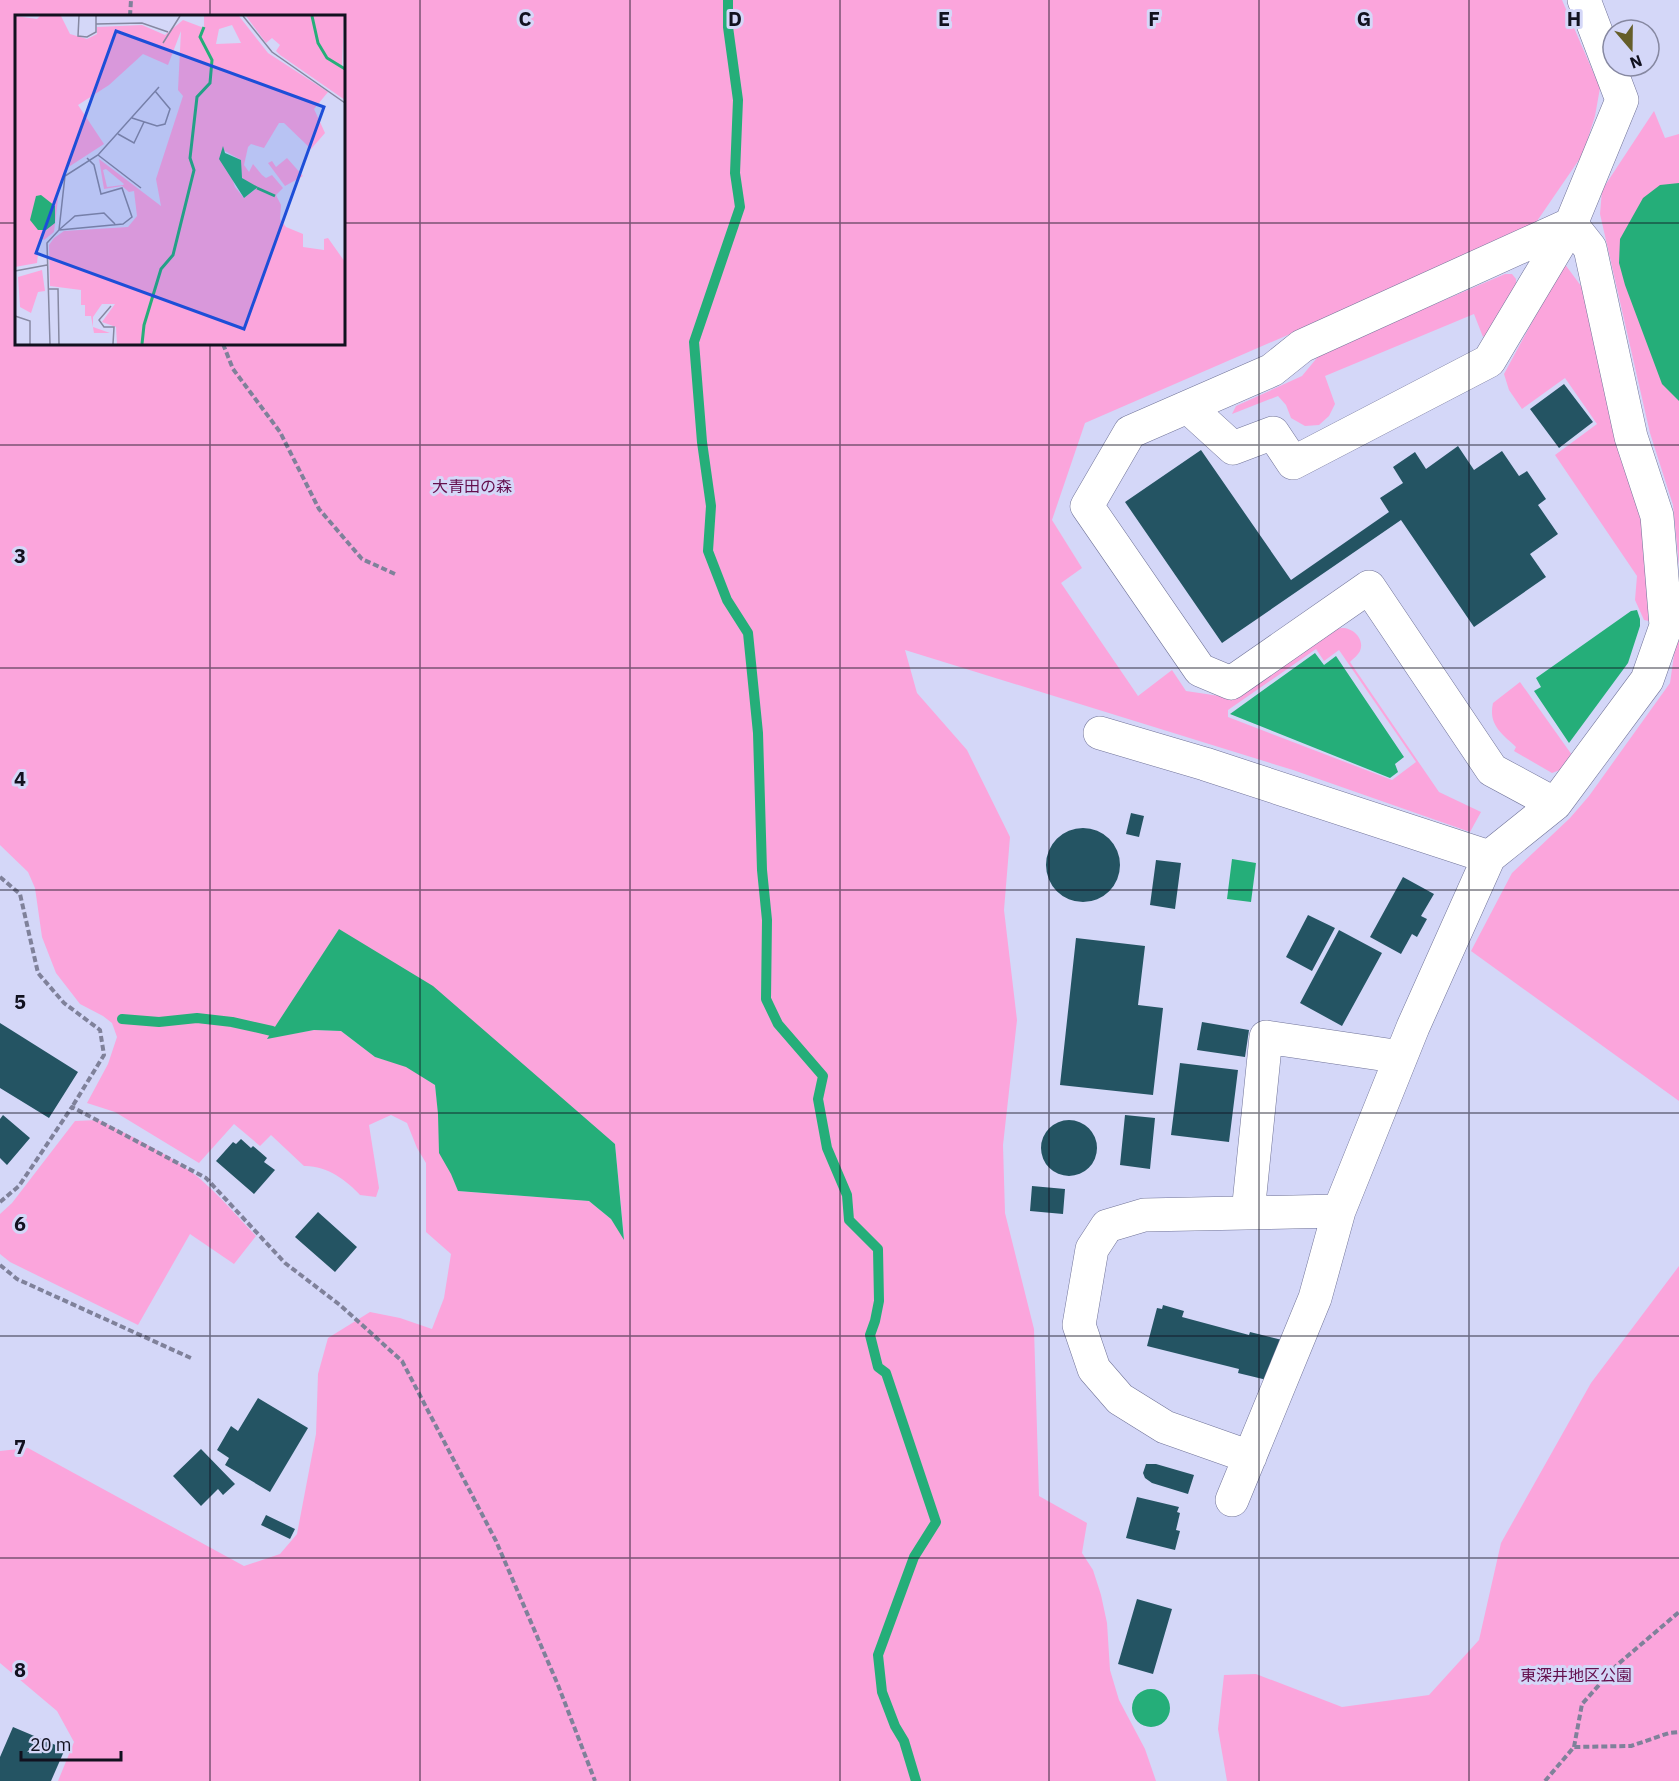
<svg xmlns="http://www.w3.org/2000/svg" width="1679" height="1781" font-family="'IBM Plex Sans','Noto Sans JP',sans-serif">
	<rect width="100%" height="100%" fill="#d4d7f8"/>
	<!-- green -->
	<path fill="#fba5dc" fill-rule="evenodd" d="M0,0H1562L1600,88L1595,116L1583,154L1535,224L1463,259L1085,423L1052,520L1082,568L1061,583L1138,696L1172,670L1186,691L1233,698L1327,634C1332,632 1337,629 1341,628C1353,627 1365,639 1360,651C1358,655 1353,659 1350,662L1439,792L1481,812L1470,832L1293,770L905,650L917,693L967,750L1010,837L1004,910L1017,1020L1003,1145L1005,1213L1034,1329L1039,1496L1087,1523L1082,1553L1093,1570L1101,1595L1107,1623L1110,1670L1119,1700L1145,1749L1156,1781H58L74,1742L57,1711L0,1663V1451L28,1448L244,1566L280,1554L297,1534L316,1434L318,1374L328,1338L370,1312L400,1318L432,1329L444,1298L451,1254L426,1232V1163L417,1148L407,1123L391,1115L369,1125L379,1188L376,1197L360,1195C347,1180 325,1165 304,1166L271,1135L260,1146L234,1124L199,1163L115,1112L87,1103L108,1064L117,1037L112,1023L103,1016L80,1004L56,973L42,937L35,888L28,872L0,845ZM16,16H344V344H16ZM1316,649L1324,661L1339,650L1416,762L1392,780L1228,717V710ZM339,930L615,1144L624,1238L611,1219L589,1201L458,1191C445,1157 439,1121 435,1085L406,1066L375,1057L341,1031L314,1030L268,1038Z
		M1654,111L1665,138L1679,134V566L1673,505L1650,433L1600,214L1602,190Z
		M1564,263L1584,290L1643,524L1650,616L1649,621L1644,620L1635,600L1637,576L1555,455L1597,424L1565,378L1522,409L1509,390L1504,374Z
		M1505,274H1512L1516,279V287L1490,333L1483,337L1474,314L1325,376L1335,404L1329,416L1319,425L1305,426L1291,418L1286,405L1278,396L1232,414L1236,406L1302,376L1321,353Z
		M1679,606V1101L1471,951L1512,873L1570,818L1589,796L1670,683L1678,627Z
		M1520,682L1572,755L1560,770L1552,773L1514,751L1516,747C1502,734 1488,725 1493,703Z
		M98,1120C130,1135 170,1155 198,1177C219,1195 237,1216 256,1236L234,1264L190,1234L138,1325L10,1262L0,1254V1214L12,1203L75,1121Z
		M1679,1266V1781H1227L1218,1729L1224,1675L1256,1674L1342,1707L1429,1695L1479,1640L1501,1543L1591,1383Z"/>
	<!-- water -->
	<path fill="#25ae79" d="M1679,183V401L1662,384L1625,285L1619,263L1620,239L1643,198L1660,185Z
		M1637,610L1640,619V626L1628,663L1569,743L1534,691L1541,687L1536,678L1631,611Z
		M1315,653L1324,665L1336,656L1404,757L1395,764L1398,772L1390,778L1230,714Z
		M1232,859L1256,863L1251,902L1227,899Z
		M339,929L433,986L615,1144L624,1240L611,1219L589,1201L458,1191L451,1174L439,1153L438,1114L435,1085L406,1067L375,1057L341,1031L314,1030L267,1039Z
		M1132 1708a19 19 0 1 1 38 0a19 19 0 1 1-38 0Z"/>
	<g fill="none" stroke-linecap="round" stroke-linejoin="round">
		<!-- stream -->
		<path stroke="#25ae79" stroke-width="10" d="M728,0V27L738,100L735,173L740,207L694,342L702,442L711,506L708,551L727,600L748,633L758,733L762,870L767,920L766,999L778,1024L823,1076L818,1099L827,1148L847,1195L849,1220L878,1249L879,1301L875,1321L870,1335L878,1367L886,1373L936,1522L914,1557L878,1655L882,1692L895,1726L904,1741L916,1781
			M122,1019L159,1022L197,1018L232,1022L272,1031"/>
	</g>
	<!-- building -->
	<path fill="#245463" d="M1564,384L1593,422L1559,448L1530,409Z
		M1458,446L1474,470L1502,451L1519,476L1527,471L1546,499L1538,505L1558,534L1530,554L1546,577L1474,627L1401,520L1222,643L1125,502L1201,450L1291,580L1389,512L1380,498L1403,483L1393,467L1415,452L1426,469Z
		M1131,813L1144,816L1139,837L1126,834Z
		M1046 865a37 37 0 1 1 74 0a37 37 0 1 1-74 0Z
		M1156,860L1181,863L1175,909L1150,905Z
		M1403,877L1434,894L1421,916L1427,919L1417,937L1412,934L1401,954L1370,937Z
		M1308,915L1335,928L1312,971L1286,957Z
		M1339,930L1382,953L1342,1026L1300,1003Z
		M1076,938L1145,946L1138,1005L1163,1008L1153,1095L1060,1085Z
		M1202,1022L1249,1030L1245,1057L1197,1050Z
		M0,1023L78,1072L49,1118L0,1088Z
		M1180,1063L1238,1070L1229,1142L1171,1135Z
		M3,1115L30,1138L7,1165L0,1158V1119Z
		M1125,1115L1155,1118L1150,1169L1120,1165Z
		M1041 1148a28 28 0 1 1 56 0a28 28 0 1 1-56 0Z
		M241,1139L251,1148L253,1146L267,1158L264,1162L275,1170L254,1194L216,1161L233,1142L236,1144Z
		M1032,1186L1065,1189L1063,1214L1030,1211Z
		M318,1212L357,1247L335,1272L295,1237Z
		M1163,1305L1184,1311L1182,1317L1249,1335L1250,1332L1282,1340L1271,1381L1238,1373L1239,1369L1147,1346L1157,1308L1162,1309Z
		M258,1398L308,1428L270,1492L225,1465L229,1458L217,1450L231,1426L238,1431Z
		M201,1449L235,1484L223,1495L218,1489L201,1506L173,1476Z
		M1146,1464H1156L1194,1475L1188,1494L1152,1483L1145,1478L1143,1473Z
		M1137,1497L1179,1507L1177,1512L1180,1513L1176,1530L1180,1531L1175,1550L1126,1538Z
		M266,1515L295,1529L290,1539L261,1525Z
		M1137,1599L1172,1609L1153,1674L1118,1664Z
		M13,1727L65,1749L51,1781H0V1757Z"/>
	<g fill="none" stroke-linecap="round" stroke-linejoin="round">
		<!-- minor casing -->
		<g stroke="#707398" stroke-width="34">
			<path id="minor" d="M1188,407L1233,448L1273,433L1293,463L1489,361L1571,224
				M1100,733L1205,764L1489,857
				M1555,804L1492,770L1369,587L1231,683L1200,670L1087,506L1130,432L1272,370L1302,346L1571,224
				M1248,1213L1266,1037L1401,1057
				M1250,1457L1165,1427L1120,1399L1094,1369L1079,1325L1092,1249L1107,1226L1144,1215L1339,1211
				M1232,1500L1315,1298L1339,1211L1413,1027L1489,857L1555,804L1647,680L1666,626L1657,516L1631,437L1590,248L1571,224L1622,100L1584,0"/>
		</g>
		<!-- path -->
		<path stroke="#7f819a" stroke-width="4" stroke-dasharray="6 3" stroke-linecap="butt" d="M130,16L131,0
			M223,344L233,369L280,432L319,509L362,559L395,574
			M0,877L20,894L38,973L64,1003L100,1030L104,1055L72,1107
			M0,1202L19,1186L72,1107L206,1178L285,1263L340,1305L402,1361L496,1541L558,1685L595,1781
			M0,1265L17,1279L193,1359
			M1574,1747L1582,1704L1617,1665L1679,1612
			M1545,1781L1574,1747L1631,1746L1669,1733L1679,1732"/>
		<!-- minor -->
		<use href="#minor" stroke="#fff" stroke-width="33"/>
	</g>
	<!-- grid -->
	<path fill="none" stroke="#11111f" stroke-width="1.5" stroke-opacity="0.55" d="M210,0V16M420,0V1781M630,0V1781M840,0V1781M1049,0V1781M1259,0V1781M1469,0V1781M0,223H16M344,223H1679M210,344V1781M0,445H1679M0,668H1679M0,890H1679M0,1113H1679M0,1336H1679M0,1558H1679"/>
	<g text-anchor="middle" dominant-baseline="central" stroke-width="6" stroke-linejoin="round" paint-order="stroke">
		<!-- park labels -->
		<g font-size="16" fill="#640f4d" stroke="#d4d7f8">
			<text x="472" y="486">大青田の森</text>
			<text x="1576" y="1675">東深井地区公園</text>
		</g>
	</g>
	<!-- overview -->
	<g transform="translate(15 15)">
		<rect width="330" height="330" fill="#d4d7f8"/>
		<path d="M0,1L22,4L25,1H46L55,19L72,24L82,19V12L127,10L150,20L168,5L189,13V1H224L253,38L313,77L299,94L310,118L296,134L269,108H264L249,133L236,129L233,132L229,150L234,157L238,149L247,160L251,163L257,160L268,173L261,180L266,190L265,204L271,212L288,219V232L309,235V224L313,223L330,247V329H102L101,312L87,307L100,289H87L78,302V312L95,318H79L76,301H70V290H66V275L35,271L34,230L39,223L49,216L113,212L122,201L119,176L114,177L107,171L89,174L84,144L146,191L141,164L168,81L163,75L166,16L153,50L128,39L94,70L63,90L89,129L52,153L44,175L39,217L29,225L25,221L22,248L0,252ZM217,10L226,28L201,29L204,14ZM208,135L226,145L224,159L233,170L242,173L229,183L220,172ZM91,154L109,169L108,170L92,172L88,155ZM231,1H297L303,25L298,1H329L327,52L315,45L303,27L314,46L330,55V85L265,40L261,36L265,30L257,23L251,28ZM272,143L288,161L270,171L253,148L257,146L261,152ZM27,255L30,276L23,277L16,298L5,292L3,262Z" fill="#fba5dc" fill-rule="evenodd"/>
		<path d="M208,131L210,138L226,145L227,163L243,172L229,183L204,144ZM26,180L40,191V208L31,215H23L15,205L21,181Z" fill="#25ae79"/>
		<path fill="none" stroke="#25ae79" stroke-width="3" d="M297,1L303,28L312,43L330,54M242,173L260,181M127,329L129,310L146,254L158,240L179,155L175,143L182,82L195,68L197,45L185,22L189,12"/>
		<path fill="none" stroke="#8688a1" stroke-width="1.5" d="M64,1L63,21L72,22L81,17V1M228,1L257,37L330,88M81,9L127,8L153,17M148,28L165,1M117,103L142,111L150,109L155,94L140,76M103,119L119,128L129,107M83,140L126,173M45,214L60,201L89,198L100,209M44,215L108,209L117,202L107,173L86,179L79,150L72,143M0,256L32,250M0,263V301M33,274H43L44,329M96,291L84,305L89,312H99L98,329M0,301L15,306V329M35,329L32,228L44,215L50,161L83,140L144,72"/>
		<path fill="#1d4ed8" fill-opacity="0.15" stroke="#1d4ed8" stroke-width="3" d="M101,16L309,92L229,314L21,238Z"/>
		<rect width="330" height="330" fill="none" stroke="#11111f" stroke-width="3"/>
	</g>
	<g font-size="20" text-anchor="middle" font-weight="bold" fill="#11111f" stroke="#d4d7f8" stroke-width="6" stroke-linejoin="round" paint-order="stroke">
		<text x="525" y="26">C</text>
		<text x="735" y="26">D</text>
		<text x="944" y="26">E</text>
		<text x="1154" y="26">F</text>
		<text x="1364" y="26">G</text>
		<text x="1574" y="26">H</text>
		<text x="20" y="563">3</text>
		<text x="20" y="786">4</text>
		<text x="20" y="1009">5</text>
		<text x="20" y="1231">6</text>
		<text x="20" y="1454">7</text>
		<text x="20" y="1677">8</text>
	</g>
	<!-- north arrow -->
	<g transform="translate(1631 48) rotate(160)"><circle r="28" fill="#d4d7f8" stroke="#8688a1" stroke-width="1.5"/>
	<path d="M0-4.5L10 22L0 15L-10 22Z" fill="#655e2a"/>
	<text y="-9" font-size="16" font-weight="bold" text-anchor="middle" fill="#11111f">N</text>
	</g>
	<!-- scale -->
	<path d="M21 1751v9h100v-9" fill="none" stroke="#11111f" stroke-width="3"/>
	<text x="30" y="1751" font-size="18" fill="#11111f" stroke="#d4d7f8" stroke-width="4.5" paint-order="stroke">20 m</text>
</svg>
